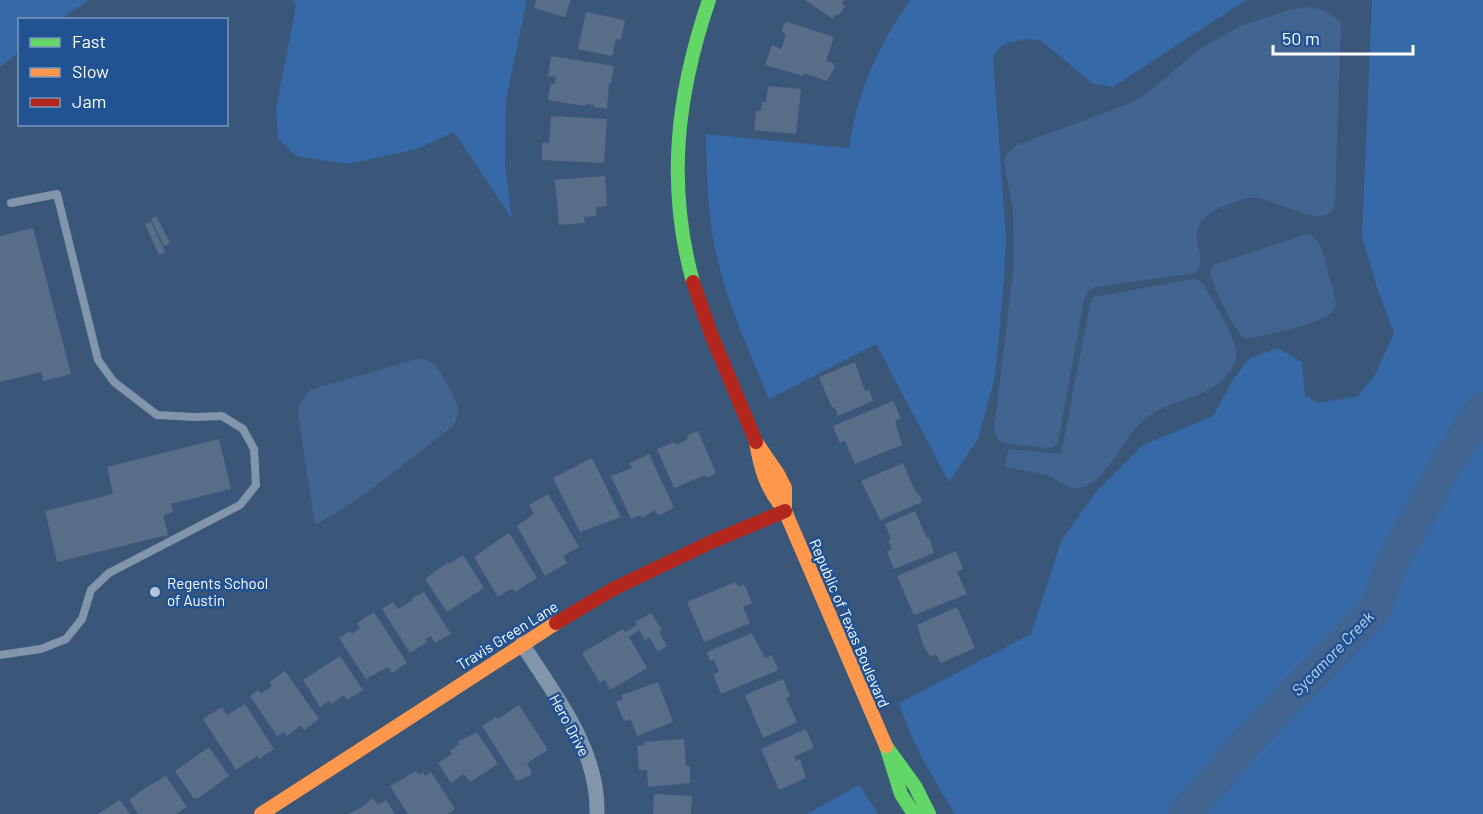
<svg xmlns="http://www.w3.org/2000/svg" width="1483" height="814" font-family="Barlow,sans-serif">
	<rect width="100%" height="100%" fill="#3a5678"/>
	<!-- green -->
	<path fill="#3569a7" d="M0,0H89L61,19L20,20L19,52L0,67Z
		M293,0H527L506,99L505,166L512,219L454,132L417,149L348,164L296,156L278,139L276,109L296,6Z
		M910,0H1246L1113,87L1093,84L1040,40L1024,39L1002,45L993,56L1006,239L1004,280L995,377L978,439L949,482L876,344L769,399C750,353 728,306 717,257C707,217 707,175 706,134L849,148C857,92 878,46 910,0Z
		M1372,0H1483V814H955C933,779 912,743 899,703L1031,634L1061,541L1096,492L1143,445L1213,416L1234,378L1250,358L1278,348L1302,362L1305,396L1319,403L1358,396L1375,375L1394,333L1378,291L1362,236Z
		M859,785L878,814H807Z"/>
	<!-- water -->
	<path fill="#416490" d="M1307,7C1322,9 1331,12 1341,23L1335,205C1333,209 1330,214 1326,215C1309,222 1270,195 1249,198C1241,199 1215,209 1209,214C1182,237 1210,251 1196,273L1095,287L1088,292L1084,300L1058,442L1054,447L1049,448L1008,444L999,441L994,430L1014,263L1013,210L1004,162L1008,152L1017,145L1129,104L1146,94L1201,48L1242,25L1289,10Z
		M1307,234C1322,240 1323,254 1327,268C1329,279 1338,298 1335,308C1330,323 1261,336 1245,339C1236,334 1212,285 1211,274C1210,270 1212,268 1213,265Z
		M1193,279L1199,280L1204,285C1212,300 1241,343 1236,359C1224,399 1171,396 1144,420C1125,435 1105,482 1084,487C1065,492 1059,479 1047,475L1005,467L1008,449L1061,454L1091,300L1094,297Z
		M417,359C423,359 430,360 435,365C441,372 457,400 458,409C459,416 456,421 452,427C407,461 364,499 315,525L298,414L300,404L310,390Z"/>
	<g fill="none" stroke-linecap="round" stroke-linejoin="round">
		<!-- river -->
		<path stroke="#416490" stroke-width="33" d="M1185,814L1249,740L1375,609L1392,563L1450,458L1483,408"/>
	</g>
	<!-- building -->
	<path fill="#586e88" d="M536,0H571L565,17L534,8Z
		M805,0H844L842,3L845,7L839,15H835L833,19Z
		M586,12L625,20L621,40L616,39L612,56L578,49Z
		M788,22L834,37L826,61L833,63L835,67L827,81L804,73L803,76L765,65L772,45L781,49L786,35L782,31L784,24Z
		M551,56L614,66L611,83H609L607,109L594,107V105L586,104L585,106L548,100L551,84H555L556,77L548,76Z
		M768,86L801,89L796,134L754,130L756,111H761L762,102H766Z
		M551,116L607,119L604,163L542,160V143H549Z
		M605,176L607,206L596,207V216L584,217L585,223L559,225L555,180Z
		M156,216L170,243L164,246L151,219Z
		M151,222L165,252L159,255L145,224Z
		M33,228L71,374L43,381L41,372L0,382V236Z
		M855,362L865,391L869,390L873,401L838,416L835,407L832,408L819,377Z
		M893,401L901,418L895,421L902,445L855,464L845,441L840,443L833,426Z
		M698,431L716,473L706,478L705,475L674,488L657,449L675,442L676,445L688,439L686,436Z
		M219,439L231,489L171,504L173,512L163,515L168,535L57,562L45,511L113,494L107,467Z
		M649,454L674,508L658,516L655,510L642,518L640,515L631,519L611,476L632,468L630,463Z
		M592,458L621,517L580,532L553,478Z
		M903,463L916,493L918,492L922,502L880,520L861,481Z
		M548,494L579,547L563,556L567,563L545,576L517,526L534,514L529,505Z
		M915,511L927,538L929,537L934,553L894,569L887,551L892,549L888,540L891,539L885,524Z
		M507,534H510L537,578L515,592L512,588L498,597L474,557Z
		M956,551L963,569L957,572L967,594L914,615L897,576Z
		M463,555L484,588L447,612L425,579L448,562L449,564Z
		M736,582L738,587L744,584L752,603L743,607L750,623L704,642L687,602Z
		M424,592L451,634L435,643L431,636L425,639L427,642L410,653L382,609L393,602L398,609L413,600L412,598Z
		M957,607L975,648L941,663L936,654L930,657L923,644L917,625Z
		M374,612L407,663L392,673L388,667L366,679L339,638L350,631L352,634L360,628L357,623Z
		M651,613L662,630L659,632L667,646L658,652L649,637L645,640L639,630L629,637L647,668L610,690L605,680L600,683L582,653L623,629L625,632L637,625L635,622Z
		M752,633L765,658L772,655L778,670L721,694L713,674L719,672L714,660L710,661L707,652Z
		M340,656L363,690L347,700L344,695L331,704L329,701L320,707L303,680Z
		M285,671L319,719L304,730L301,725L287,736L284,732L277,736L250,696L258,690L261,694L272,686L269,682Z
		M783,679L790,696L786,698L797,722L763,738L745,695Z
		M658,682L673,722L637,736L631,720L630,719L624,721L616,702L623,699L622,695Z
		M245,704L274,749L259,759L257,756L236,770L203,719L222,707L227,715Z
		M519,705L548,750L527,763L531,771V775L517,781L482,726L496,717L498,719Z
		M806,729L814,748L795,756L796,761L800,759L806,778L779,790L761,749Z
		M477,732L498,764L470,782L464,774L451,783L438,763L452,754L450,751L459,744L457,742Z
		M684,739L686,765L690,767V783L648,787L647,770H639L637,746L644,745V742Z
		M209,747L229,776L199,798L198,797L194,799L175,771Z
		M416,771L419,775L423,772L425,776L431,772L455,809L448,814H408L390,786Z
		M166,776L187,807L176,814H138L129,800L145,788Z
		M654,794L692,796L691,814H653Z
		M373,798L378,805L386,800L395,814H348L362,807Z
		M120,800L130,814H98Z"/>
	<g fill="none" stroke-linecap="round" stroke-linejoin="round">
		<!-- lane -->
		<path stroke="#8195ab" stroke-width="8" d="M0,655L41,649L66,639L82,619L91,590L109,573L240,505L256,485L254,449L243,429L222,416L195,417L157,415L114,382L98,360L57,194L11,203"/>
		<!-- street -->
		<path stroke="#8195ab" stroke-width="15" d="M522,644C555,695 599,750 597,814"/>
		<!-- fast -->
		<path stroke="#63d668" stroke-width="14" d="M693,282C666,184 677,94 709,0
			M914,814L901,794L886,746L915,786L929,814"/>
		<!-- slow -->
		<path stroke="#ff974d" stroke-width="14" d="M785,511V488L778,474L756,442C761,471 766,488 785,511L886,746
			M261,814L556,623"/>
		<!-- jam -->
		<path stroke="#b3261e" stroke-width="14" d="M693,282L711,334L756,442
			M556,623L613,589L711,542L785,511"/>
	</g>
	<!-- markers -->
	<circle fill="#bac4d0" stroke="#215291" stroke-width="2" cx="155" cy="592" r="6"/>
	<g text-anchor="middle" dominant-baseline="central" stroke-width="5" stroke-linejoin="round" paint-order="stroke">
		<!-- poi labels -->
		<g font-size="15" fill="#fff" stroke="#215291" text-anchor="start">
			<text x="167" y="583">Regents School<tspan x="167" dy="17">of Austin</tspan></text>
		</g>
		<!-- street labels -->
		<g font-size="15" fill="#fff" stroke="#215291">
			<text transform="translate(850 623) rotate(67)">Republic of Texas Boulevard</text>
			<text transform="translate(507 635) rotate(-32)">Travis Green Lane</text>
			<text transform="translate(570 725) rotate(62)">Hero Drive</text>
		</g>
		<!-- water labels -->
		<g font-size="16" font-style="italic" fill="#bed6f4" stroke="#215291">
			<text transform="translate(1332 653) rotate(-46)">Sycamore Creek</text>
		</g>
	</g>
	<!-- legend -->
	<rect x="18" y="18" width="210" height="108" fill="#215291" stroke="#7a97bd" stroke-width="1.5"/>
	<rect x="30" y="38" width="30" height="9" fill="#63d668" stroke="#7a97bd" stroke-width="1.5"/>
	<text x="72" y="48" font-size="18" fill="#ffffff">Fast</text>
	<rect x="30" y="68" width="30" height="9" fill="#ff974d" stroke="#7a97bd" stroke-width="1.5"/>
	<text x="72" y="78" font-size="18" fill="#ffffff">Slow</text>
	<rect x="30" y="98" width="30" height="9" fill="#b3261e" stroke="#7a97bd" stroke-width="1.5"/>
	<text x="72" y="108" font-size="18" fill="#ffffff">Jam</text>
	<!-- scale -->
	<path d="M1273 45v9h140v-9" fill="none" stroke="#ffffff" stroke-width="3"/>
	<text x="1282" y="45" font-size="18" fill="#ffffff" stroke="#215291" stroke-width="4.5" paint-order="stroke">50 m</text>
</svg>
